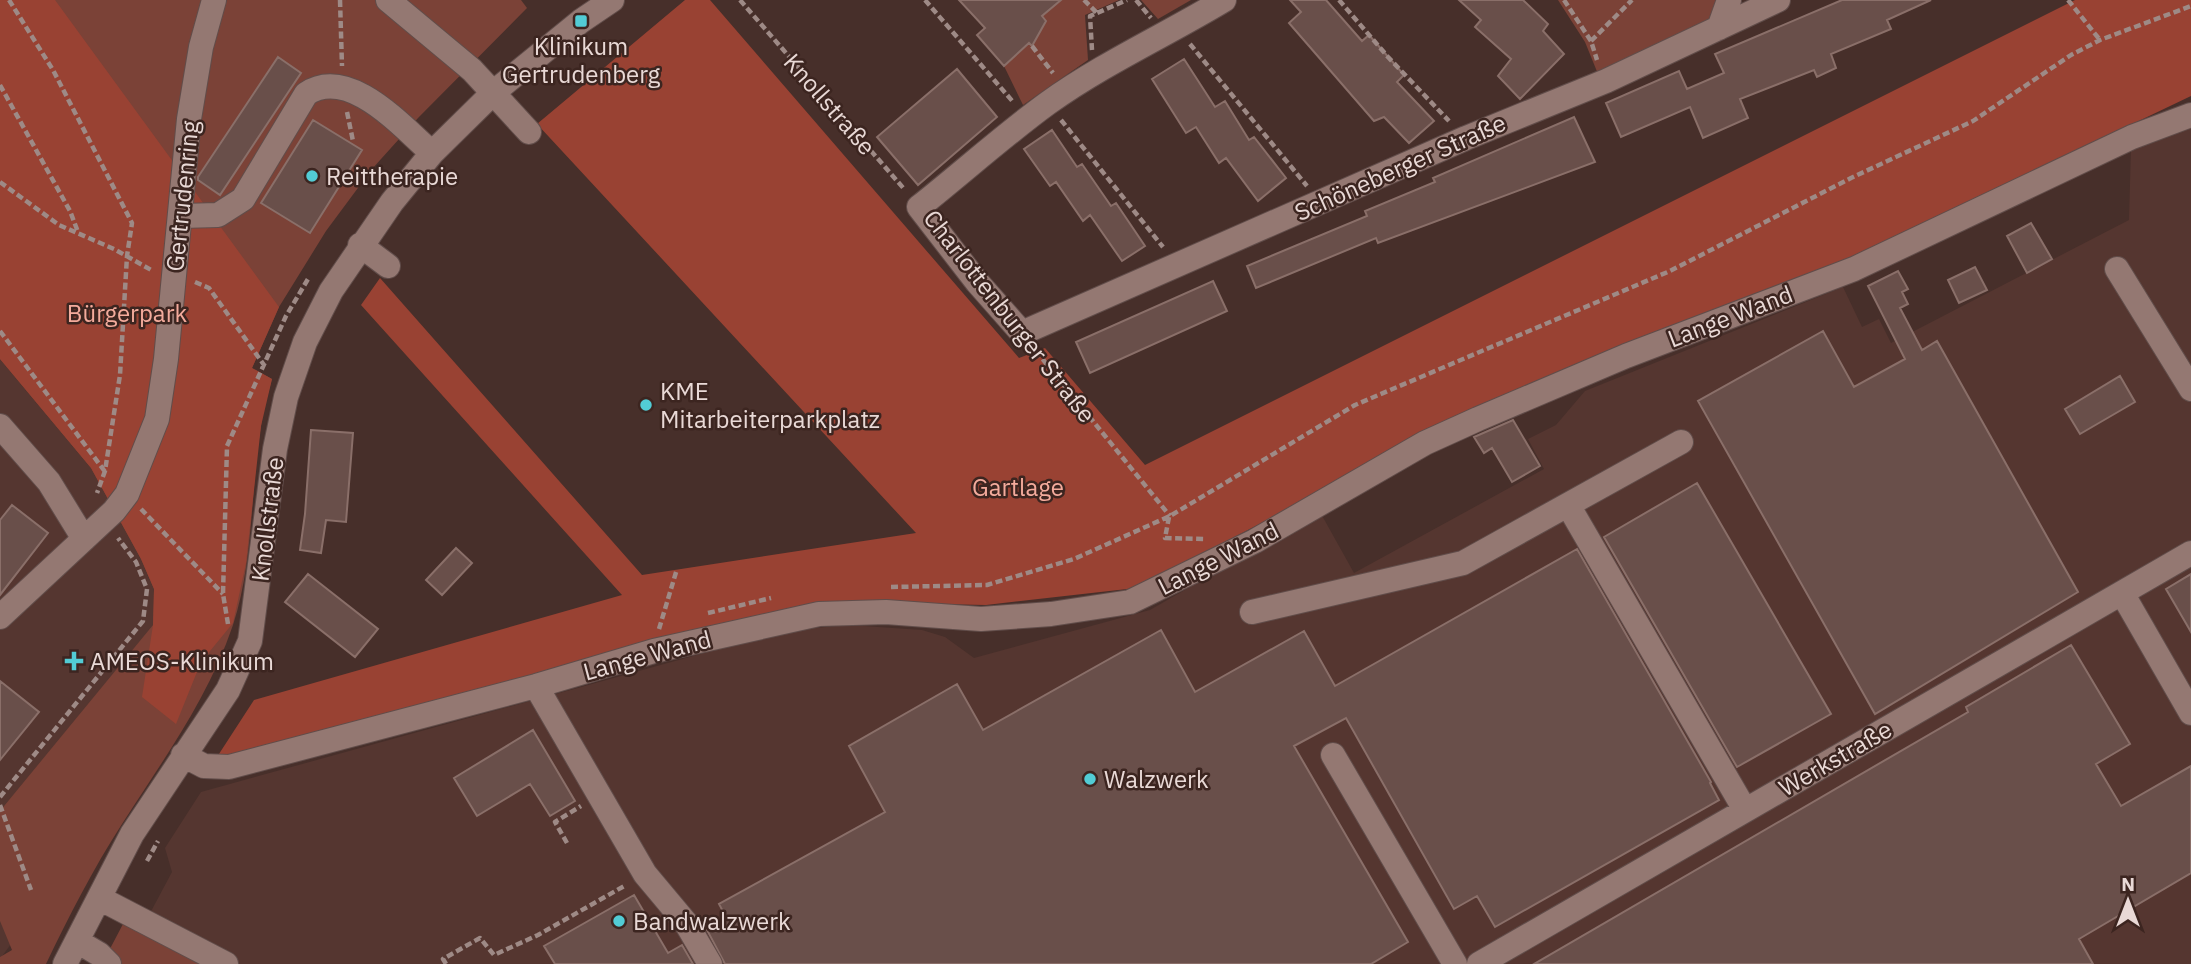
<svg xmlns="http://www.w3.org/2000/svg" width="2191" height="964" font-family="'IBM Plex Sans',sans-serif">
	<rect width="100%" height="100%" fill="#472f2a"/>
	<!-- built -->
	<path fill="#553630" d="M2191,126V964H102L140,932L172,872L165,848L201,792L751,640L803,629L849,625L922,630L945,637L974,658L1150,610L1320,512L1354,573L1544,469L1528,439L1556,425L1585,391L1843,287L1862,327L1879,319L1891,343L2129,220L2131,149Z
		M0,359L91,468L141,559L154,589L153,625L44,899L0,959Z"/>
	<!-- green -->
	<path fill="#7b4237" d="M0,0H521L527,8L418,118L372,169L326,231L279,307L252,368L272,379C268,394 263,410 261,426C250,492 254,561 233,625C207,701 164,758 122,824C93,869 69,916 46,964H0V957L12,950L0,921V811L153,625L154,589L141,559L91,468L0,359Z
		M1049,0H1119L1085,15L1088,60L1023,105L1004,66L1025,39L1032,45L1046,21L1042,16L1054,6Z
		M1141,0H1191L1158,19Z
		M1558,0H1718L1710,22L1598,74L1585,42Z
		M123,924L200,964H102Z"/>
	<!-- forest -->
	<path fill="#994233" d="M0,0H55L279,307L252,368L272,379L261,426L246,563L233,623L201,662L176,724L142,697L153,625L154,589L141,559L91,468L0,359Z
		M685,0H710L1019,358L1045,348L1145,465L2075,0H2191V96L1812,277L1452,424L1136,588L986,605L836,602L231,760L217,757L254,700L622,595L361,305L380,278L642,575L916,533L537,124Z"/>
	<!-- building -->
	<path fill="#694f4a" stroke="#8a6f69" stroke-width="2" d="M959,0H1061L1042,16L1046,21L1032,46L1029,43L1004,66L977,35L985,28Z
		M1290,0H1326L1362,41L1369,35L1404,75L1397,82L1434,121L1409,143L1384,117L1374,121L1289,23L1301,12Z
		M1459,0H1523L1548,24L1543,31L1564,54L1520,99L1498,76L1511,59L1475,27L1481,20Z
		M1842,0H1931L1887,20L1891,29L1831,54L1836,68L1817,77L1814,70L1740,99L1748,118L1703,138L1690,107L1621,137L1606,103L1679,71L1687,89L1724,73L1715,54Z
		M278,57L301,73L220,195L198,180V177Z
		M1184,59L1215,107L1225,101L1249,140L1254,137L1286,178L1258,201L1226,158L1219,163L1196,127L1186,133L1152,79Z
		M957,69L997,117L918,185L877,137Z
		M1574,117L1595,162L1378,243L1376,238L1256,288L1247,266L1367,216L1365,211L1435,182L1433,178Z
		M313,120L362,150L310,233L261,203Z
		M1052,130L1077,167L1082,164L1111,206L1116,203L1145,246L1122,261L1090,215L1083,221L1056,182L1050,186L1024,149Z
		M2031,223L2052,259L2027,273L2007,236Z
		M1975,267L1987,290L1959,303L1948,280Z
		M1898,271L1908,289L1902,292L1908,304L1900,308L1922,350L1937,341L2078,592L1875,714L1698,401L1823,331L1854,387L1905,359L1868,286Z
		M1213,281L1227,311L1090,373L1076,342Z
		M2120,376L2135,402L2080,434L2065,409Z
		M1513,420L1540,466L1512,482L1492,448L1484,453L1474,437Z
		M311,430L353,433L346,522L326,520L321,553L300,550L305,514Z
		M1697,483L1831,714L1737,767L1604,537Z
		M12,505L48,533L0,595V520Z
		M456,548L472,563L442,595L426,580Z
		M1577,549L1711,782L1710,783L1719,800L1495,927L1477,896L1454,909L1346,718L1294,746L1408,942L1371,964H725L707,930L727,919L719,904L885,812L849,746L957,684L983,730L1161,630L1195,692L1304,631L1335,686Z
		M308,574L378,629L355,657L285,602Z
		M2191,574V632L2166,589Z
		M2071,645L2130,744L2096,764L2121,806L2191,766V873L2079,939L2093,964H1534L1968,712L1966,707Z
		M0,681L39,712L0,760Z
		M533,730L575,801L550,816L530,784L477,816L454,778Z
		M634,895L668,953L682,945L693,964H555L544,946Z"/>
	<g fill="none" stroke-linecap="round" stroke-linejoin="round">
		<!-- minor casing -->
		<g stroke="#614d4a" stroke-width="26">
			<path id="minor" d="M388,0L472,70L529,132
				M1224,0C1166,35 1104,63 1048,103C1004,135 962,173 919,207L977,282L1022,333L1466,138L1606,81L1778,0
				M1719,28L1729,0
				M181,216L218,215L243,199L306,94C349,65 402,127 432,153
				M360,245L388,266
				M2117,269L2191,389
				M0,426L49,482L84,539
				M1568,505L1745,810
				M2122,593L2191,713
				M1252,612L1463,563L1681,442
				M0,617L114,511L127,494L157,419L166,359L189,119L201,47L214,0
				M536,686L645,874L686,923L710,964
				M183,755L204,766L229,767L536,686L654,651L819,614L886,612L981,619L1051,614L1130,602L1255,541L1425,443L1478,419L1626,356L1854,269L2132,137L2191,115
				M1333,755L1455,964
				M99,898L226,964
				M77,941L99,954L109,964
				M65,964L132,834L228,690L250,641L275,449L286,397L305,342L331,291L392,202L432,153L494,92L581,21L612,0
				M1479,964L2191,553"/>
		</g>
		<!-- path -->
		<path stroke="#9e8a86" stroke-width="4.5" stroke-dasharray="7 3.5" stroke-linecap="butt" d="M9,0L53,70L132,223L127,256L120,375L105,471L97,493
			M340,0L342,66
			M740,0L905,190
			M925,0L1014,103
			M1084,0L1097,13
			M1136,0L1151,18
			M1339,0L1388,57L1449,121
			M1564,0L1591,41L1597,60
			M2068,0L2100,40
			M1591,41L1632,0
			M1190,44L1307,186
			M1032,46L1053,73
			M1092,50L1090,16L1127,0
			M0,85L70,211L78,232
			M347,112L353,141
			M1061,120L1163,247
			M0,182L59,225L114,249L153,271
			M195,282L209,288L264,365
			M0,331L106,473
			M1036,351L1170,516
			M141,509L223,594
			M1169,517L1165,538L1205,539
			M891,587L987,585L1074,559L1170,516L1355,405L1670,271L1851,178L1973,121L2071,55L2100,40L2191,6
			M708,613L771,598
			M228,624L223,594L227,446L286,316L308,279
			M659,629L677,569
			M0,797L143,621L147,589L136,562L118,538
			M0,805L31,890
			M567,843L555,822L581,806
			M147,861L158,841
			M446,964L443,959L480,938L494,955L538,935L626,885"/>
		<!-- minor -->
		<use href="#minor" stroke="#947872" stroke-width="24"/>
	</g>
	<!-- markers -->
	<g fill="#52ccd5" stroke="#3c2520" stroke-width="2.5">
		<rect x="574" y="14" width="14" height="14" rx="3.5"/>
		<circle cx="312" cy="176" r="7"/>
		<circle cx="646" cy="405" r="7"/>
		<path d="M70.5 650.5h7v7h7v7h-7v7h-7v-7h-7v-7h7z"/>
		<circle cx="1090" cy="779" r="7"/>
		<circle cx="619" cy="921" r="7"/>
	</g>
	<g text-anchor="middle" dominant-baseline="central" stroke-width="5" stroke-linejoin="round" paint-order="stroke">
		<!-- poi labels -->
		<g font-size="24" fill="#e9d9d6" stroke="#3c2520" text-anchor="start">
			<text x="581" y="46" text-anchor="middle">Klinikum<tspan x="581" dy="28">Gertrudenberg</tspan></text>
			<text x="326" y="176">Reittherapie</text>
			<text x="660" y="391">KME<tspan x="660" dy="28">Mitarbeiterparkplatz</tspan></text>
			<text x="90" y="661">AMEOS-Klinikum</text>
			<text x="1104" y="779">Walzwerk</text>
			<text x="633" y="921">Bandwalzwerk</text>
		</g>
		<!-- street labels -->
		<g font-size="24" fill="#e9d9d6" stroke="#3c2520">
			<text transform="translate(830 104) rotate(49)">Knollstraße</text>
			<text transform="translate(1400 167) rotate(-24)">Schöneberger Straße</text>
			<text transform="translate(182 196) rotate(-84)">Gertrudenring</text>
			<text transform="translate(1010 316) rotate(52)">Charlottenburger Straße</text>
			<text transform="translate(1730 316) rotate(-21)">Lange Wand</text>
			<text transform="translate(267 519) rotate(-83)">Knollstraße</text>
			<text transform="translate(1218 558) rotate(-27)">Lange Wand</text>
			<text transform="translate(647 655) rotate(-15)">Lange Wand</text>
			<text transform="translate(1835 758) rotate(-30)">Werkstraße</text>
		</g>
		<!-- park labels -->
		<g font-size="24" fill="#f4ab9c" stroke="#3c2520">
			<text x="127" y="313">Bürgerpark</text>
			<text x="1018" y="487">Gartlage</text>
		</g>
	</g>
	<!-- north arrow -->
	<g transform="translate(2128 901)" stroke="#3c2520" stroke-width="5" paint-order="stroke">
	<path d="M0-5L12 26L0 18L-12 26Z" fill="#e9d9d6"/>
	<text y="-10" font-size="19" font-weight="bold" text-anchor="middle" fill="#e9d9d6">N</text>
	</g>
</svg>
